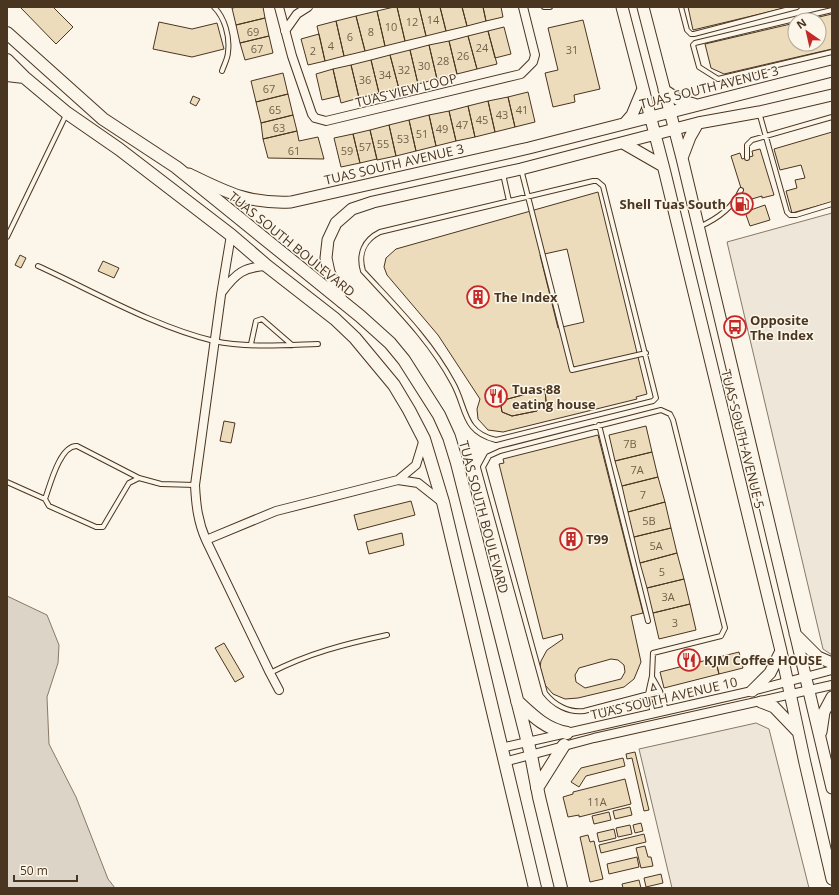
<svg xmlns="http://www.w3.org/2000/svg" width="839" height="895" font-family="'Open Sans',sans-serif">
	<rect width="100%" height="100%" fill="#fbf6e9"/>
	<!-- green -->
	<path fill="#ede6d9" stroke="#887966" d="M832,213V655L823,649L727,242Z
		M756,723L769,729L809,888H672L639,749Z"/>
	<!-- water -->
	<path fill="#dcd4c6" stroke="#887966" d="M7,596L47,615L59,645L58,663L47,697L49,744L76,797L108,879L115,888H7Z"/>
	<!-- building -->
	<path fill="#ecdcbc" stroke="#4a3520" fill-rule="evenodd" d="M20,7H53L73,27L56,44Z
		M238,7H263L265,18L236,25L232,8Z
		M394,7H397L405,41L385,46L377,11Z
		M397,7H419L426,36L405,41Z
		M419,7H440L446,31L426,36Z
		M440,7H462L467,26L446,31Z
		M462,7H483L486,21L467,26Z
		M483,7H501L503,17L486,21Z
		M688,7H781V9L693,30Z
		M377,11L385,46L365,51L356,16Z
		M832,14V49L724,74L711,68L705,44L795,23V44H819V20H806Z
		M356,16L365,51L344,56L336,21Z
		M265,18L269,36L240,43L236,25Z
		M583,20L600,89L574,95L575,102L553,107L545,73L558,70L548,28Z
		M336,21L344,56L325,61L317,26Z
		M159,22L192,29L217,23L224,49L192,57L153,49Z
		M504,27L511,54L495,58L488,31Z
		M488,31L497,64L477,69L468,36Z
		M319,34L325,61L308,65L301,39Z
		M269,36L273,53L245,60L240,43Z
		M468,36L477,69L457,74L449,41Z
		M449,41L457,74L437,79L429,45Z
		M429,45L437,79L418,84L410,50Z
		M410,50L418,84L399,89L390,55Z
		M390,55L399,89L379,93L371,60Z
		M371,60L379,93L359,98L351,65Z
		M351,65L359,98L341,103L333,69Z
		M333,69L339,96L322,100L316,74Z
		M283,73L288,94L256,102L251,81Z
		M528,92L535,122L515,127L508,97Z
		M288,94L293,115L261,123L256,102Z
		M193,96L200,99L196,106L190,103Z
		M508,97L515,127L495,132L488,101Z
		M488,101L495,132L475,137L468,106Z
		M468,106L475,137L456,141L449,111Z
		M449,111L456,141L436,146L429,115Z
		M293,115L297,131L263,139L261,123Z
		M429,115L436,146L416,151L409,120Z
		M409,120L416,151L396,156L389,125Z
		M389,125L396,156L377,160L370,130Z
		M370,130L377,159L360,163L353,134Z
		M297,131L299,141L318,137L324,159L268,158L263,139Z
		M832,132V202L792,213L786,191L797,188L795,180L805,178L801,165L780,170L774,149Z
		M353,134L360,163L341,167L334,138Z
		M760,149L774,195L762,198V196L745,201L731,156L740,153L742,159L753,156L752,151Z
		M598,192L647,394L636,397L637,399L503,432L488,430L478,419L477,409L480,399L438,335L387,275L384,267L386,258L396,249ZM567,249L584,322L558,328L540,255ZM545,389L546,402L537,411L512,416L502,412L501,406L504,400Z
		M765,205L770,220L750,226L745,212Z
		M20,255L26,258L21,268L15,265Z
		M103,261L119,268L114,278L98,271Z
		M545,389L546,402L537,411L512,416L502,412L501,406L504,400Z
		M224,421L235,423L231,443L220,441Z
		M646,426L652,452L615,461L609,435Z
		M598,435L643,613L631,616L641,662L634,679L624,687L578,698L565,699L553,694L545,685L540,667L541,661L547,650L563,639L562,634L543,639L499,464L504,463L503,459ZM611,659L618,660L624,665L625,672L621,679L585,688L576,682L575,675L579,668Z
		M652,452L658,477L622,486L615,461Z
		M658,477L665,502L628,512L622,486Z
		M411,501L415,515L358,530L354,515Z
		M665,502L671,528L634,537L628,512Z
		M671,528L677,553L640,563L634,537Z
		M402,533L404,545L369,554L366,542Z
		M677,553L684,579L647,588L640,563Z
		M684,579L690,604L653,613L647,588Z
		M690,604L696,630L659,639L653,613Z
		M224,643L244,677L235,682L215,648Z
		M739,652L743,668L719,674L715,658Z
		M715,658L719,674L664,688L660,672Z
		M635,752L649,810L644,811L632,758L627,759L626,754Z
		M623,758L625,766L586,776L579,787L571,782L581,768Z
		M625,779L631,804L579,817V815L568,817L563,797L573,794V792Z
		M630,807L632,815L615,819L613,811Z
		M609,812L611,820L594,824L592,816Z
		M641,823L643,831L635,833L633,825Z
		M630,825L632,834L618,837L616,828Z
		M614,829L616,838L599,842L597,833Z
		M644,834L646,842L601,853L599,845Z
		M588,835L590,842L594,841L603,879L590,882L580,837Z
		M645,846L648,857H651L653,866L641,868L636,848Z
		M637,857L639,867L609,874L607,864Z
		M661,874L663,883L646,887L644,878Z
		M639,880L641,888H623L622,884Z"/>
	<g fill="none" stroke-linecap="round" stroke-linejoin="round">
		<!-- lane casing -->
		<g stroke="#4a3520" stroke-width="6">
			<path id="lane" d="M214,7C225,18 230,37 228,52C228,58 224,65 222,71
				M544,7H550
				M681,7L687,30L691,34H694L797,7
				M832,10L695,43L693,45L699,67L718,79L832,52
				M759,112L787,212L790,215H796L832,204
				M747,158V145L752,140L832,117
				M521,169L572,370L646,353
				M503,174L509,201
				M593,181H597L603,186L656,398L653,401L496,440C462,432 467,408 453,383C430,340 395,306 363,271C358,254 364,240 380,232Z
				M699,227C717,219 733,208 741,190
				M7,237L66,115
				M38,266C93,291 155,327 214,341C246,348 286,345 318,344
				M251,344L256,321L262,319L292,345
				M599,425L648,621
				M139,478L129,483L103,527H96L49,506L45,499C50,485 60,445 77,446L139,478L161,484L195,485
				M7,482L45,499
				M270,673C309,653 345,644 387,635
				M652,677L660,691L666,710
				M653,713L648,694L652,676L653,653L721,636L725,628L673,420L670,414L661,410L500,451L489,456L483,467L545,693C554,705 569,713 584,711L660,691"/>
		</g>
		<!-- street casing -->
		<g stroke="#4a3520" stroke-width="10">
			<path id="street" d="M279,7L292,56L312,114L315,118L326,121L521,74L533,62L535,55L523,7
				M285,31L297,14L308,7
				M231,235L221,295L195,485C196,505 198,522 206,540L270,673L279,690
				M222,292C236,273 244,267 267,266
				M398,480L416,465L424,439
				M206,540L276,511L398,480L418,483L442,502
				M501,748L752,691L832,670
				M504,762L594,738L832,685"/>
		</g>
		<!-- secondary casing -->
		<g stroke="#4a3520" stroke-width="13">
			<path id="secondary" d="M622,7L665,173L781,651L805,763L832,879
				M643,7L682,158L832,788
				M664,90L679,100L694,104
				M625,123L632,115L642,91
				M623,143L663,166
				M682,158L690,137L698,123
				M189,174C226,192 248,204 291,202L529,148L832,71
				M342,302L329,272L326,258L328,240L336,223L352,209L373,202L521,169L698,123L759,112L832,95
				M795,634L818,657L832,663
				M752,691L770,673L781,651
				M761,702L774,707L798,732
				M821,732L824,712L832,697"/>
		</g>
		<!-- primary casing -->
		<g stroke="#4a3520" stroke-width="14">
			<path id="primary" d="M7,33L103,119L176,167L360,316L390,343L404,360L439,415L449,437L457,463L531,755L539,797L561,888
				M7,60L24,77L67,113L119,149L231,235L267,266L335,319L355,338L394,385L409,410L424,439L443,502L535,888
				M7,75L24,77
				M517,701C533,716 546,729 567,733
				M537,788L564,745"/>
		</g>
		<!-- lane -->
		<use href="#lane" stroke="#fbf6e9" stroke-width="4"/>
		<!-- street -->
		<use href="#street" stroke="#fbf6e9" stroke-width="8"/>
		<!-- secondary -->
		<use href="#secondary" stroke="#fbf6e9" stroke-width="11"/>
		<!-- primary -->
		<use href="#primary" stroke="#fbf6e9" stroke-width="12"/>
	</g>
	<!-- icons -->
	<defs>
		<g id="fuel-ring" transform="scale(1.15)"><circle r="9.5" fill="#fbf6e9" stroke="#c62828" stroke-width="1.5"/><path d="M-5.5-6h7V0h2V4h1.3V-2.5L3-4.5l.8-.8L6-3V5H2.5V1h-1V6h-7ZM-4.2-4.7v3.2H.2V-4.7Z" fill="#c62828"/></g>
		<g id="building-ring" transform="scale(1.15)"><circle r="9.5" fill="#fbf6e9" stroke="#c62828" stroke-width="1.5"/><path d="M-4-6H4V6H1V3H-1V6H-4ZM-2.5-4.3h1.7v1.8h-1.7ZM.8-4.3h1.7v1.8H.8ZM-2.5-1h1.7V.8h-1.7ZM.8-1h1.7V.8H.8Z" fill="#c62828"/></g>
		<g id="bus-ring" transform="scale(1.15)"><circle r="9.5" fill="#fbf6e9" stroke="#c62828" stroke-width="1.5"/><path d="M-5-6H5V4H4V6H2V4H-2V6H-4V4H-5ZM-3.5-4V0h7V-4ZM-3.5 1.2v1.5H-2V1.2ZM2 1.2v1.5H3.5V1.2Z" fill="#c62828"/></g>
		<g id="restaurant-ring" transform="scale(1.15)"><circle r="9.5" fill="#fbf6e9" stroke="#c62828" stroke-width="1.5"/><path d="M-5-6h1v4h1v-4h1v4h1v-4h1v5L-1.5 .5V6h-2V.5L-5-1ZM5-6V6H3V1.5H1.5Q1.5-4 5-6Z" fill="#c62828"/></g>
	</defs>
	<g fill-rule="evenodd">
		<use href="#fuel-ring" x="742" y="204"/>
		<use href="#building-ring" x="478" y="297"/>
		<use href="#bus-ring" x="735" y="327"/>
		<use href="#restaurant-ring" x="496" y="396"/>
		<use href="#building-ring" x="571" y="539"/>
		<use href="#restaurant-ring" x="689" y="660"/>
	</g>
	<g text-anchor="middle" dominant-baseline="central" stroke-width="3" stroke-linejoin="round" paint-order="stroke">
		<!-- number labels -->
		<g font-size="11" fill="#725f47">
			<text x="433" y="19">14</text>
			<text x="412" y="21">12</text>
			<text x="391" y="26">10</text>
			<text x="253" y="31">69</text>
			<text x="371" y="31">8</text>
			<text x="350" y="36">6</text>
			<text x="331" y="45">4</text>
			<text x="482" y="47">24</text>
			<text x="257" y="48">67</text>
			<text x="572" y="49">31</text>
			<text x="313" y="50">2</text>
			<text x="463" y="55">26</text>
			<text x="443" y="60">28</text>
			<text x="424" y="65">30</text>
			<text x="404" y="69">32</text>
			<text x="385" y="74">34</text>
			<text x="365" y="79">36</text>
			<text x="269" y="88">67</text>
			<text x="275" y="109">65</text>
			<text x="522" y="109">41</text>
			<text x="502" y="114">43</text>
			<text x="482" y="119">45</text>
			<text x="462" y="124">47</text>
			<text x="279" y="127">63</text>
			<text x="442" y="128">49</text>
			<text x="422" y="133">51</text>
			<text x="403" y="138">53</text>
			<text x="383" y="143">55</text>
			<text x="365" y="146">57</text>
			<text x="294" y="150">61</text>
			<text x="347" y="150">59</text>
			<text x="630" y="443">7B</text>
			<text x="637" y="469">7A</text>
			<text x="643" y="494">7</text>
			<text x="649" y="520">5B</text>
			<text x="656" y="545">5A</text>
			<text x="662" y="571">5</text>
			<text x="668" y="596">3A</text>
			<text x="675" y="622">3</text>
			<text x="597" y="801">11A</text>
		</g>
		<!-- street labels -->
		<g font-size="13" fill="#4a3520" stroke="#fbf6e9">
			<text transform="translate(709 87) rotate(-14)">TUAS SOUTH AVENUE 3</text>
			<text transform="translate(406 90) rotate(-14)">TUAS VIEW LOOP</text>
			<text transform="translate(394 164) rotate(-13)">TUAS SOUTH AVENUE 3</text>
			<text transform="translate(292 244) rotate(39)">TUAS SOUTH BOULEVARD</text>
			<text transform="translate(743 439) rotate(76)">TUAS SOUTH AVENUE 5</text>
			<text transform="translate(484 517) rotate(75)">TUAS SOUTH BOULEVARD</text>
			<text transform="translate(664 698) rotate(-13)">TUAS SOUTH AVENUE 10</text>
		</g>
		<!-- poi labels -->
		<g font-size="13" font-weight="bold" fill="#4a3520" stroke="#fbf6e9" text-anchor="start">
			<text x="726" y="204" text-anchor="end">Shell Tuas South</text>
			<text x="494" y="297">The Index</text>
			<text x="750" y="320">Opposite<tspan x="750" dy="15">The Index</tspan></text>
			<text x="512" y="389">Tuas 88<tspan x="512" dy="15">eating house</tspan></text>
			<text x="586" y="539">T99</text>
			<text x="704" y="660">KJM Coffee HOUSE</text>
		</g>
	</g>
	<!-- border -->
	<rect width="839" height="895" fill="none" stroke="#4a3520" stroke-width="16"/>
	<!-- north arrow -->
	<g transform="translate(807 32) rotate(326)"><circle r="19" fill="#fbf6e9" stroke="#b4a999"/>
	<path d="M0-3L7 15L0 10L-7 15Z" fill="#c62828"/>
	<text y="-6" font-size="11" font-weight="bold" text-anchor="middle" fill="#4a3520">N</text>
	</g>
	<!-- scale -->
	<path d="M14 875v6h63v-6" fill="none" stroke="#4a3520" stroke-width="2"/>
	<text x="20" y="875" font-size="12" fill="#4a3520" stroke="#fbf6e9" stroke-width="3" paint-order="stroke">50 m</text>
</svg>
